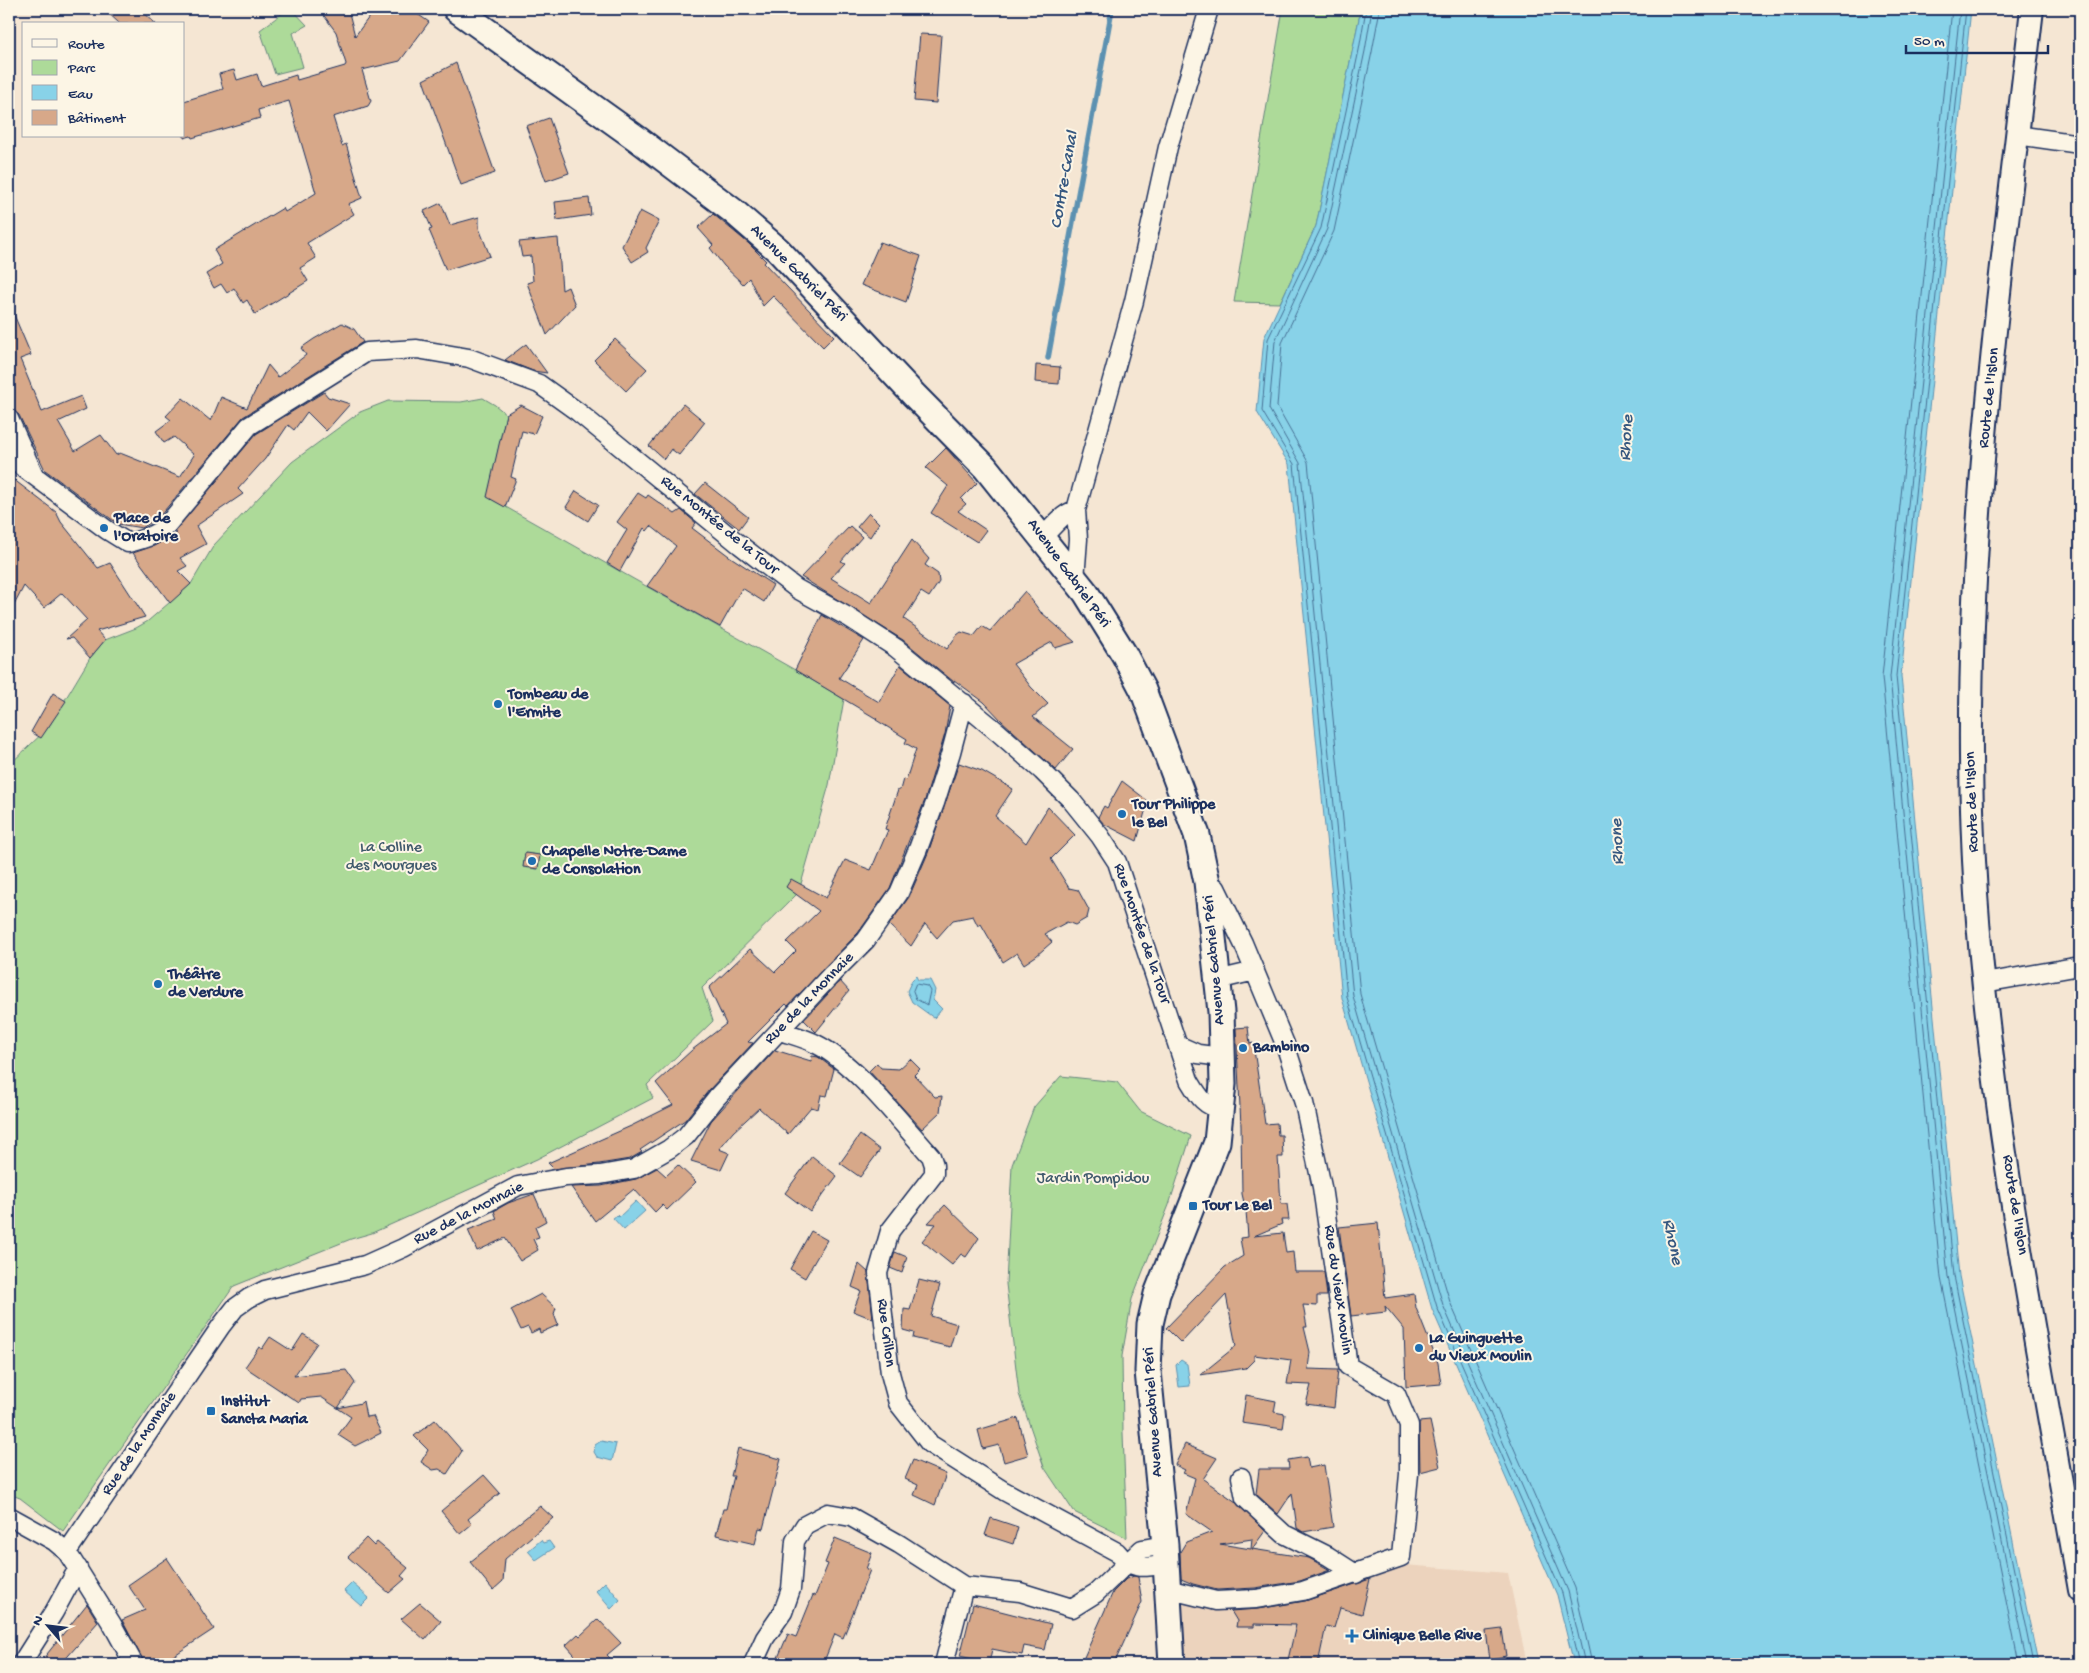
<svg xmlns="http://www.w3.org/2000/svg" width="2089" height="1673" font-family="'Gochi Hand',sans-serif">
	<rect width="100%" height="100%" fill="#f5e6d3"/>
	<filter id="ink" filterUnits="userSpaceOnUse"><feTurbulence type="fractalNoise" baseFrequency=".02" numOctaves="2"/><feDisplacementMap in="SourceGraphic" scale="10" xChannelSelector="R" yChannelSelector="G"/><feConvolveMatrix kernelMatrix="1 2 1 2 8 2 1 2 1" color-interpolation-filters="sRGB"/></filter>
	<g filter="url(#ink)">
		<!-- built -->
		<path fill="#ecd3bd" d="M1404,1565L1508,1573L1527,1664H1186L1180,1603L1230,1609L1301,1600Z"/>
		<!-- green -->
		<path fill="#adda99" stroke="#64847c" d="M288,9H292L307,25L293,33L303,67L275,74L260,30Z
			M1283,9H1361L1316,226L1280,303L1234,302Z
			M483,398L495,405L506,414L488,497L795,670L844,699L829,785L801,884L797,894L702,988L713,1021L647,1085L653,1098L537,1159L372,1233L351,1239L234,1286L63,1531L20,1498L9,1494V765L48,728L90,658L105,640L136,628L148,621L191,584L214,545L292,462L360,412L388,401L461,402Z
			M1061,1076L1117,1082L1140,1111L1191,1136L1169,1205L1132,1299L1122,1356L1123,1433L1127,1538L1074,1512L1044,1467L1019,1394L1006,1284L1012,1165L1034,1107Z"/>
		<!-- water -->
		<path fill="#88d2e8" stroke="#5c91b1" d="M1361,9H1971L1901,676L1959,1276L2038,1664H1574L1557,1595L1432,1309L1342,998L1289,464L1257,412L1264,338L1316,226Z
			M916,976L918,980H930L935,990L933,1000L942,1009L934,1018L912,1002L907,991L912,980Z
			M636,1201L645,1211L624,1230L613,1218L617,1215L619,1217Z
			M1181,1360L1187,1364L1190,1386L1179,1387L1176,1365Z
			M601,1441L616,1444L612,1461L597,1457L594,1452L595,1445Z
			M541,1540L543,1543L549,1541L554,1548L536,1560L528,1551Z
			M605,1582L620,1600L611,1609L596,1591Z
			M352,1583L369,1598L361,1606L344,1591Z"/>
		<g fill="none" stroke-linecap="round" stroke-linejoin="round">
			<!-- shore -->
			<path stroke="#477095" stroke-width="1" d="M1366,9L1359,50L1321,228L1268,339L1262,411L1294,464L1347,997L1437,1307L1562,1593L1579,1664
				M1372,9L1365,51L1327,229L1275,341L1269,409L1300,463L1353,996L1443,1305L1568,1591L1585,1664
				M1380,9L1372,52L1334,231L1282,343L1277,407L1308,462L1360,994L1450,1302L1575,1588L1592,1664
				M1952,9L1882,677L1941,1278L2019,1664
				M1960,9L1890,677L1948,1277L2027,1664
				M1966,9L1896,676L1954,1276L2033,1664
				M916,984L927,986L930,991L927,1005L916,999L913,991Z"/>
			<!-- stream -->
			<path stroke="#5c91b1" stroke-width="5.5" d="M1048,358L1112,9"/>
		</g>
		<!-- building -->
		<path fill="#d7a889" stroke="#1b2f5e" fill-rule="evenodd" d="M104,9H140L156,24H120Z
			M319,9H348L355,36L375,9H410L429,22L400,61L362,70L371,101L368,106L333,117L342,146L346,144L362,198L348,204L354,214L307,243L316,258L300,268L308,281L255,314L247,300L243,303L234,288L227,293L221,284L214,288L206,274L222,264L214,250L283,208L285,212L316,193L289,101L258,110L260,118L192,138L191,136L184,138V101L223,89L219,74L234,70L237,80L257,74L261,86L296,75L297,80L345,66L346,64L336,32Z
			M920,34L941,35L936,103L914,101Z
			M456,63L495,173L461,185L423,80Z
			M549,118L569,173L546,181L526,126Z
			M589,198L591,215L557,220L555,202Z
			M441,203L450,225L479,217V228L490,256L446,270L429,230L432,229L424,211Z
			M640,211L659,221L646,248L648,252L632,262L622,246Z
			M713,214L748,243L766,261L764,263L834,336L823,347L773,296L763,306L749,278L743,284L724,266L710,248L713,245L698,228Z
			M558,238L562,290L568,287L575,305L547,335L527,283L533,281L531,256L522,257L519,242Z
			M880,242L921,256L906,302L861,285Z
			M9,303L31,355L20,359L42,412L81,396L86,409L58,422L75,451L101,435L116,455L120,453L180,477L194,455L174,437L164,443L156,431L171,420L166,416L183,398L211,421L221,397L247,408L268,365L278,377L306,355L301,348L314,339L342,323L354,329L363,342L243,417L159,517L142,528L118,524L45,470L19,415L12,409L9,403Z
			M615,339L647,369L626,391L594,360Z
			M526,344L547,373L533,371L505,360Z
			M1036,365L1060,367L1059,384L1035,382Z
			M324,392L328,397L350,404L326,431L307,412L294,430L288,425L265,459L238,489L243,494L196,526L206,544L180,558L187,566L178,571L191,584L170,603L133,553L154,546L177,533L174,532L256,434Z
			M683,404L705,422L679,455L671,449L664,459L649,446Z
			M521,405L542,416L534,434L522,431L511,477L516,479L505,507L487,497L506,414Z
			M946,448L977,483L961,499L966,504L958,511L986,530L977,542L931,513L948,486L926,468Z
			M9,476L56,512L61,522L98,568L110,563L145,617L97,631L105,640L90,658L72,638L66,639L87,620L62,593L44,608L24,586L9,615Z
			M705,483L748,517L739,529L695,494Z
			M576,491L598,505L588,521L566,507Z
			M638,493L646,498L648,495L675,514L681,510L696,523L692,528L729,556L773,585L764,602L742,588L720,627L647,586L676,546L651,526L647,531L644,528L620,571L607,563L627,530L617,522Z
			M869,513L879,523L870,537L857,527Z
			M850,526L862,537L841,561L845,563L831,578L871,603L912,540L929,559L925,565L938,574L939,582L929,597L921,592L904,619L947,649L957,635L961,632L974,636L982,626L990,631L1025,591L1042,614L1041,612L1075,642L1055,648L1052,642L1013,664L1031,687L1048,704L1033,717L1073,749L1056,770L1002,721L984,702L954,680V682L903,640L801,577Z
			M822,615L864,640L839,678L879,702L900,665L950,706L945,734L925,800L890,888L858,933L788,1006L786,1004L748,1042L753,1043L709,1090L685,1120L640,1150L642,1152L630,1159L599,1164L554,1169L548,1163L631,1126L673,1105L656,1083L692,1050L726,1024L709,988L750,949L775,972L796,951L787,942L819,911L786,887L791,879L826,898L845,860L871,870L888,830L885,829L898,790H900L903,779L906,780L916,749L905,743L907,739L876,720L877,719L795,670Z
			M53,693L66,701L41,738L31,732Z
			M959,763L982,771L1013,789L995,816L1026,843L1048,807L1075,835L1051,859L1069,888L1078,890L1089,910L1087,918L1075,925L1067,922L1045,934L1052,942L1036,956L1024,964L1017,953L1003,962L981,924L978,926L973,916L953,920L937,938L925,924L911,946L889,925L909,897L928,853Z
			M1122,781L1148,801L1137,841L1104,824L1098,817L1104,806L1107,808Z
			M525,853L540,855L538,869L523,867Z
			M840,981L849,991L816,1032L804,1020Z
			M1248,1027L1250,1044L1253,1043L1265,1124L1277,1123L1278,1135H1282L1283,1157H1278L1281,1204H1287L1289,1220H1281L1282,1224L1254,1236L1283,1233L1286,1253L1293,1252L1295,1272H1324L1327,1296H1317V1306L1303,1305L1307,1327H1304L1310,1352L1308,1369L1338,1370L1334,1408L1306,1404L1311,1385L1287,1384L1291,1360L1254,1355V1360L1246,1368L1200,1375L1236,1346L1226,1295L1181,1343L1166,1328L1225,1267L1243,1256L1240,1238L1248,1237L1246,1211L1242,1194L1241,1126L1236,1028Z
			M775,1050L811,1061L812,1056L818,1057L834,1069L827,1096L821,1095L818,1109L811,1107L788,1134L759,1108L733,1132L719,1149L729,1153L721,1170L691,1161L711,1121Z
			M910,1059L920,1069L914,1075L935,1097L942,1096L940,1112L922,1129L869,1071L877,1063L881,1068L899,1069Z
			M860,1135L880,1150L860,1177L840,1163Z
			M812,1156L837,1176L810,1212L785,1193Z
			M678,1165L696,1182L667,1210L662,1205L655,1212L634,1189L595,1221L571,1187L601,1186L636,1179L657,1168L666,1176Z
			M534,1194L546,1221L535,1227L539,1237L533,1239L538,1250L520,1261L505,1238L477,1251L468,1230L497,1219L494,1211L508,1203Z
			M945,1205L979,1238L966,1257L961,1254L952,1265L922,1241L936,1224L928,1223Z
			M1378,1223L1385,1298L1414,1294L1416,1308L1438,1363L1441,1384L1406,1387L1404,1329L1385,1306L1386,1312L1351,1316L1339,1227Z
			M811,1231L827,1240L805,1278L790,1269Z
			M895,1252L907,1257L902,1273L890,1268Z
			M859,1264L868,1272L873,1319L853,1311L861,1291L852,1287Z
			M919,1280L940,1285L931,1316L957,1324L950,1347L913,1338L914,1333L903,1330L904,1309L910,1310Z
			M541,1294L556,1308L554,1314L558,1325L540,1333L539,1329L531,1333L528,1327L521,1330L511,1310Z
			M303,1334L317,1343L294,1376L346,1370L355,1383L338,1408L361,1403L363,1401L366,1417L373,1416L381,1433L355,1446L338,1435L351,1417L321,1397L301,1399L299,1403L245,1367L259,1347L262,1349L270,1337L292,1351Z
			M1246,1395L1276,1401L1274,1412L1285,1414L1283,1429L1242,1423Z
			M1018,1418L1028,1455L1004,1462L999,1445L983,1449L978,1430Z
			M435,1420L462,1451L447,1474L439,1469L433,1470L421,1462L428,1450L414,1436Z
			M1430,1421L1440,1467L1420,1472L1419,1422Z
			M1185,1444L1217,1458L1203,1479L1236,1502L1265,1531L1252,1549L1309,1558L1330,1570L1300,1581L1255,1588L1217,1590L1193,1584L1181,1579L1180,1552L1186,1542L1212,1532L1186,1514L1195,1478L1183,1473L1185,1470L1175,1465ZM1252,1539L1251,1549L1220,1544Z
			M738,1448L781,1459L763,1529L759,1528L755,1544L716,1535L723,1509H726L734,1476H731Z
			M1307,1457L1309,1468L1324,1465L1333,1527L1303,1532L1297,1528L1292,1493L1278,1514L1256,1494L1259,1469H1289L1288,1460Z
			M913,1460L946,1474L935,1505L914,1495L918,1485L905,1479Z
			M484,1475L500,1493L468,1519L472,1524L460,1534L441,1511Z
			M540,1506L553,1518L505,1559L503,1581L493,1590L470,1562Z
			M991,1518L1018,1527L1013,1544L985,1535Z
			M366,1538L374,1546L377,1542L408,1568L401,1576L405,1579L389,1593L348,1557Z
			M835,1538L872,1553L866,1569L870,1570L843,1638L835,1634L823,1664H787L777,1660L788,1634L796,1637L813,1595L815,1596L828,1564L825,1563Z
			M167,1558L214,1629L161,1664H145L122,1620L145,1610L128,1585Z
			M1134,1576L1138,1577L1142,1602L1114,1664H1081L1113,1592L1126,1579Z
			M1370,1579L1362,1614L1340,1608L1334,1628L1326,1626L1318,1664H1287L1296,1625L1254,1624V1627H1236L1237,1621L1231,1611L1258,1609L1305,1601Z
			M420,1603L441,1621L425,1640L401,1619Z
			M87,1604L98,1622L61,1664H39Z
			M973,1604L1051,1624L1045,1650L1024,1646L1022,1655L992,1649L989,1663L960,1656Z
			M598,1619L621,1643L607,1655L616,1664H583L566,1645L578,1634L580,1636Z
			M1502,1629L1506,1656L1490,1659L1486,1631Z"/>
		<g fill="none" stroke-linecap="round" stroke-linejoin="round">
			<!-- minor casing -->
			<g stroke="#1b2f5e" stroke-width="21">
				<path id="minor" d="M2017,135L2080,144
					M9,419L34,475
					M9,457L107,530L128,543C144,539 155,536 167,525L249,426L367,352L417,349L469,358L539,384L578,412L740,545L797,589L848,617L896,648L999,733L1042,771L1071,800L1100,836L1117,862L1189,1080C1198,1095 1204,1107 1222,1109
					M1042,537C1054,527 1062,513 1076,510
					M1075,579L1078,539L1076,510L1134,301L1168,147L1209,9
					M1217,980L1255,971
					M1984,983L2080,966
					M780,1031C792,1035 805,1038 816,1044C855,1063 901,1123 931,1156L934,1165V1174L890,1231L878,1273L890,1373L898,1403L930,1444L1004,1491L1117,1552C1132,1571 1143,1568 1166,1564
					M1180,1046L1198,1054L1222,1057
					M1241,1477L1245,1498L1284,1534L1328,1556L1356,1574
					M9,1516L54,1541L67,1552L112,1624L134,1664
					M67,1552L221,1326L235,1308L249,1298L265,1290L365,1265L403,1248L518,1186L566,1177L600,1175L634,1169L669,1149L686,1136L717,1097L832,974L866,940L899,893L918,849L935,803L951,752L964,703
					M1167,1589L1216,1601L1256,1599L1303,1591L1401,1557L1409,1474V1425L1396,1394L1348,1366L1322,1187L1304,1103L1285,1044L1243,943L1216,888L1207,882
					M21,1664L54,1612L78,1568
					M753,1664L765,1638L783,1612L791,1589L795,1541L805,1525L828,1513L851,1517L899,1544L964,1586
					M944,1664L964,1586L1020,1592L1072,1608L1096,1593L1142,1549L1165,1545"/>
			</g>
			<!-- tertiary casing -->
			<g stroke="#1b2f5e" stroke-width="26">
				<path id="tertiary" d="M2032,9C1998,302 1956,598 1976,894C1992,1128 2040,1360 2080,1590"/>
			</g>
			<!-- secondary casing -->
			<g stroke="#1b2f5e" stroke-width="29">
				<path id="secondary" d="M456,9L639,140L733,211L778,250L914,395L985,467L1086,593L1124,654L1143,690L1197,835L1207,882L1221,1012L1223,1084L1217,1142L1157,1294L1150,1324L1148,1371L1165,1545L1172,1664"/>
			</g>
			<!-- minor -->
			<use href="#minor" stroke="#fcf5e5" stroke-width="18"/>
			<!-- tertiary -->
			<use href="#tertiary" stroke="#fcf5e5" stroke-width="22"/>
			<!-- secondary -->
			<use href="#secondary" stroke="#fcf5e5" stroke-width="25"/>
		</g>
	</g>
	<!-- markers -->
	<g fill="#1f6fb2" stroke="#fcf5e5" stroke-width="2">
		<circle cx="104" cy="528" r="5"/>
		<circle cx="498" cy="704" r="5"/>
		<circle cx="1122" cy="814" r="5"/>
		<circle cx="532" cy="861" r="5"/>
		<circle cx="158" cy="984" r="5"/>
		<circle cx="1243" cy="1048" r="5"/>
		<rect x="1188" y="1201" width="10" height="10" rx="2.5"/>
		<circle cx="1419" cy="1348" r="5"/>
		<rect x="206" y="1406" width="10" height="10" rx="2.5"/>
		<path d="M1349.5 1628.5h5v5h5v5h-5v5h-5v-5h-5v-5h5z"/>
	</g>
	<g text-anchor="middle" dominant-baseline="central" stroke-width="4" stroke-linejoin="round" paint-order="stroke">
		<!-- street labels -->
		<g font-size="16" fill="#1b2f5e" stroke="#fcf5e5">
			<text transform="translate(798 274) rotate(45)">Avenue Gabriel Péri</text>
			<text transform="translate(1990 398) rotate(-84)">Route de l'Islon</text>
			<text transform="translate(719 526) rotate(39)">Rue Montée de la Tour</text>
			<text transform="translate(1068 574) rotate(54)">Avenue Gabriel Péri</text>
			<text transform="translate(1973 802) rotate(-92)">Route de l'Islon</text>
			<text transform="translate(1141 934) rotate(71)">Rue Montée de la Tour</text>
			<text transform="translate(1215 960) rotate(-95)">Avenue Gabriel Péri</text>
			<text transform="translate(810 999) rotate(-46)">Rue de la Monnaie</text>
			<text transform="translate(2014 1205) rotate(81)">Route de l'Islon</text>
			<text transform="translate(469 1214) rotate(-27)">Rue de la Monnaie</text>
			<text transform="translate(1337 1290) rotate(82)">Rue du Vieux Moulin</text>
			<text transform="translate(885 1333) rotate(83)">Rue Crillon</text>
			<text transform="translate(1154 1412) rotate(-94)">Avenue Gabriel Péri</text>
			<text transform="translate(140 1444) rotate(-56)">Rue de la Monnaie</text>
		</g>
		<!-- poi labels -->
		<g font-size="16" font-weight="bold" fill="#1b2f5e" stroke="#fcf5e5" text-anchor="start">
			<text x="114" y="519">Place de<tspan x="114" dy="18">l'Oratoire</tspan></text>
			<text x="508" y="695">Tombeau de<tspan x="508" dy="18">l'Ermite</tspan></text>
			<text x="1132" y="805">Tour Philippe<tspan x="1132" dy="18">le Bel</tspan></text>
			<text x="542" y="852">Chapelle Notre-Dame<tspan x="542" dy="18">de Consolation</tspan></text>
			<text x="168" y="975">Théâtre<tspan x="168" dy="18">de Verdure</tspan></text>
			<text x="1253" y="1048">Bambino</text>
			<text x="1203" y="1206">Tour Le Bel</text>
			<text x="1429" y="1339">La Guinguette<tspan x="1429" dy="18">du Vieux Moulin</tspan></text>
			<text x="221" y="1402">Institut<tspan x="221" dy="18">Sancta Maria</tspan></text>
			<text x="1363" y="1636">Clinique Belle Rive</text>
		</g>
		<!-- park labels -->
		<g font-size="16" fill="#405a6d" stroke="#fcf5e5">
			<text x="391" y="848">La Colline<tspan x="391" dy="18">des Mourgues</tspan></text>
			<text x="1093" y="1179">Jardin Pompidou</text>
		</g>
		<!-- water labels -->
		<g font-size="18" font-style="italic" fill="#365880" stroke="#fcf5e5">
			<text transform="translate(1065 180) rotate(-80)">Contre-Canal</text>
			<text transform="translate(1627 438) rotate(-86)">Rhone</text>
			<text transform="translate(1618 842) rotate(-92)">Rhone</text>
			<text transform="translate(1672 1242) rotate(78)">Rhone</text>
		</g>
	</g>
	<!-- margin -->
	<rect width="2089" height="1673" fill="none" stroke="#fcf5e5" stroke-width="30"/>
	<rect x="15" y="15" width="2059" height="1643" fill="none" stroke="#1b2f5e" stroke-width="2" filter="url(#ink)"/>
	<!-- legend -->
	<rect x="22" y="22" width="162" height="115" fill="#fcf5e5" stroke="#a2a6af"/>
	<rect x="32" y="39" width="25" height="8" fill="#fcf5e5" stroke="#a2a6af"/>
	<text x="68" y="48" font-size="15" fill="#1b2f5e">Route</text>
	<rect x="32" y="60" width="25" height="15" fill="#adda99" stroke="#a2a6af"/>
	<text x="68" y="72" font-size="15" fill="#1b2f5e">Parc</text>
	<rect x="32" y="85" width="25" height="15" fill="#88d2e8" stroke="#a2a6af"/>
	<text x="68" y="98" font-size="15" fill="#1b2f5e">Eau</text>
	<rect x="32" y="110" width="25" height="15" fill="#d7a889" stroke="#a2a6af"/>
	<text x="68" y="122" font-size="15" fill="#1b2f5e">Bâtiment</text>
	<!-- north arrow -->
	<g transform="translate(48 1626) rotate(298)" stroke="#fcf5e5" stroke-width="4" paint-order="stroke">
	<path d="M0-4L9 19L0 12L-9 19Z" fill="#1b2f5e"/>
	<text y="-8" font-size="14" font-weight="bold" text-anchor="middle" fill="#1b2f5e">N</text>
	</g>
	<!-- scale -->
	<path d="M1906 45v8h142v-8" fill="none" stroke="#1b2f5e" stroke-width="2.5"/>
	<text x="1914" y="45" font-size="15" fill="#1b2f5e" stroke="#fcf5e5" stroke-width="4" paint-order="stroke">50 m</text>
</svg>
